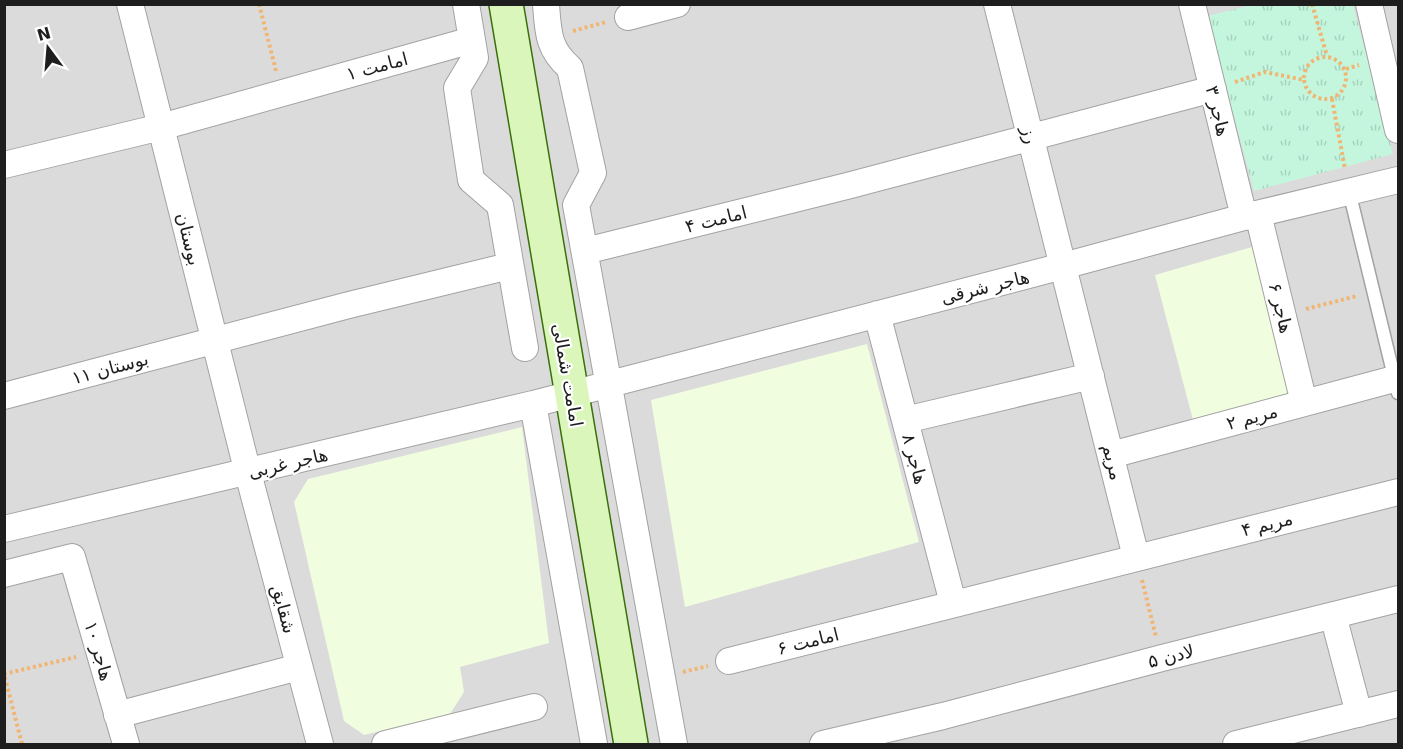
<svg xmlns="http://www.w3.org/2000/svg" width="1403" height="749" font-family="'DejaVu Sans',Vazirmatn,sans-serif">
	<defs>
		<pattern id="park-tufts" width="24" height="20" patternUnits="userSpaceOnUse" patternTransform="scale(1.5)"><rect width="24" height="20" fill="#c4f6dd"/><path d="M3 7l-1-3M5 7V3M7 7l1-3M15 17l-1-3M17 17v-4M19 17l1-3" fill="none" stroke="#a8d2bd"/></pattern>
	</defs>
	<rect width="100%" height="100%" fill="#eeeee5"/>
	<!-- residential -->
	<path fill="#dcdbdb" d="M5,5H1398V744H5Z"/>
	<!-- education -->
	<path fill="#f0fddf" d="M1252,247L1261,255L1296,397L1194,424L1155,275Z
		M867,344L919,542L685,607L651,400Z
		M522,427L549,643L460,667L464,692L450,714L364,735L344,721L294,502L308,479Z"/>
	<!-- park -->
	<path fill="url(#park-tufts)" d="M1251,5H1353L1393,154L1254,191L1207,16Z"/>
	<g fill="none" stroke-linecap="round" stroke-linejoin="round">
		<!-- service casing -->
		<g stroke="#a2a2a2" stroke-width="15">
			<path id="service" d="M1349,191L1398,393"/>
		</g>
		<!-- minor casing -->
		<g stroke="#a2a2a2" stroke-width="28">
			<path id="minor" d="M130,4L248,473L320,744
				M466,4L475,58L457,88L471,180L500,205L525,348
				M546,4C548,32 548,49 570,68L593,173L576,205L674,744
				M997,4L1136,557
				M1192,4L1244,217
				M1369,4L1398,130
				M628,17L677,4
				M4,165L161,127L472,40
				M1258,214L1304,403
				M585,251L847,186L1213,89
				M877,314L953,603
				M4,396L349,305L509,266
				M533,404L594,744
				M905,420L1091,376
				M1111,455L1394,379
				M4,529L533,404L1063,266L1244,217L1398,180
				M4,574L72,557L126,744
				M1333,615L1359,714
				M729,661L1398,492
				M117,715L299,667
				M385,744L534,707
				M823,744L943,716L1162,658L1398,599
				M1236,744L1398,704"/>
		</g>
		<!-- secondary casing -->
		<g stroke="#3a6f0b" stroke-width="36">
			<path id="secondary" d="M506,4L631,744"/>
		</g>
		<!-- path -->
		<path stroke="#f1b573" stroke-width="4" stroke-dasharray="3 3" stroke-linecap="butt" d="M259,4L276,71
			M1312,4L1327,56
			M573,31L606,22
			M1304 78a21 21 0 1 1 42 0a21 21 0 1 1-42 0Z
			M1346,69L1359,65
			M1235,82L1265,72L1304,80
			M1332,99L1345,169
			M1306,309L1357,296
			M1142,580L1156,637
			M683,672L708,666
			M22,744L4,674L76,657"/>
		<!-- service -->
		<use href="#service" stroke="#fff" stroke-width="12"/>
		<!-- minor -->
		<use href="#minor" stroke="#fff" stroke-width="26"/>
		<!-- secondary -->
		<use href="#secondary" stroke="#daf6bb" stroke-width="33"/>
	</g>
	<g text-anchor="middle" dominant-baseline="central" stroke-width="4.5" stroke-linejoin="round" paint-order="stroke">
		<!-- street labels -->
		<g font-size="18" fill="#1e1e1e" stroke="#fff">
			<text transform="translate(377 66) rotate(-15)">امامت ۱</text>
			<text transform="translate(1218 111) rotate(76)">هاجر ۳</text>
			<text transform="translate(1030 135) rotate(76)">رز</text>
			<text transform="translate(716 219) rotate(-14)">امامت ۴</text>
			<text transform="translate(189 239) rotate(76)">بوستان</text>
			<text transform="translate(985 287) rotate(-14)">هاجر شرقی</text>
			<text transform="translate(1281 308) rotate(76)">هاجر ۶</text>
			<text transform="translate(110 368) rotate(-15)">بوستان ۱۱</text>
			<text transform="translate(568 375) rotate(80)">امامت شمالی</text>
			<text transform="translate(1252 417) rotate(-15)">مریم ۲</text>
			<text transform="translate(915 459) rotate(75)">هاجر ۸</text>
			<text transform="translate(1113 462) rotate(76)">مریم</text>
			<text transform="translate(288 463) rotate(-13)">هاجر غربی</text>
			<text transform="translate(1267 524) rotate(-14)">مریم ۴</text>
			<text transform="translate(284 609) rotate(75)">شقایق</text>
			<text transform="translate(808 641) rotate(-14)">امامت ۶</text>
			<text transform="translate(99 651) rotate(74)">هاجر ۱۰</text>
			<text transform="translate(1171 656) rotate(-14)">لادن ۵</text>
		</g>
	</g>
	<!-- border -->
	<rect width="1403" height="749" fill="none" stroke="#1e1e1e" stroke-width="12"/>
	<!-- north arrow -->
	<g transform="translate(48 48) rotate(344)" stroke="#ffffff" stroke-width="4.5" paint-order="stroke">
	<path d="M0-4.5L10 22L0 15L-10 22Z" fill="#1e1e1e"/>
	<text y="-9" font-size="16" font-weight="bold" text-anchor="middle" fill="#1e1e1e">N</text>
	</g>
</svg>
